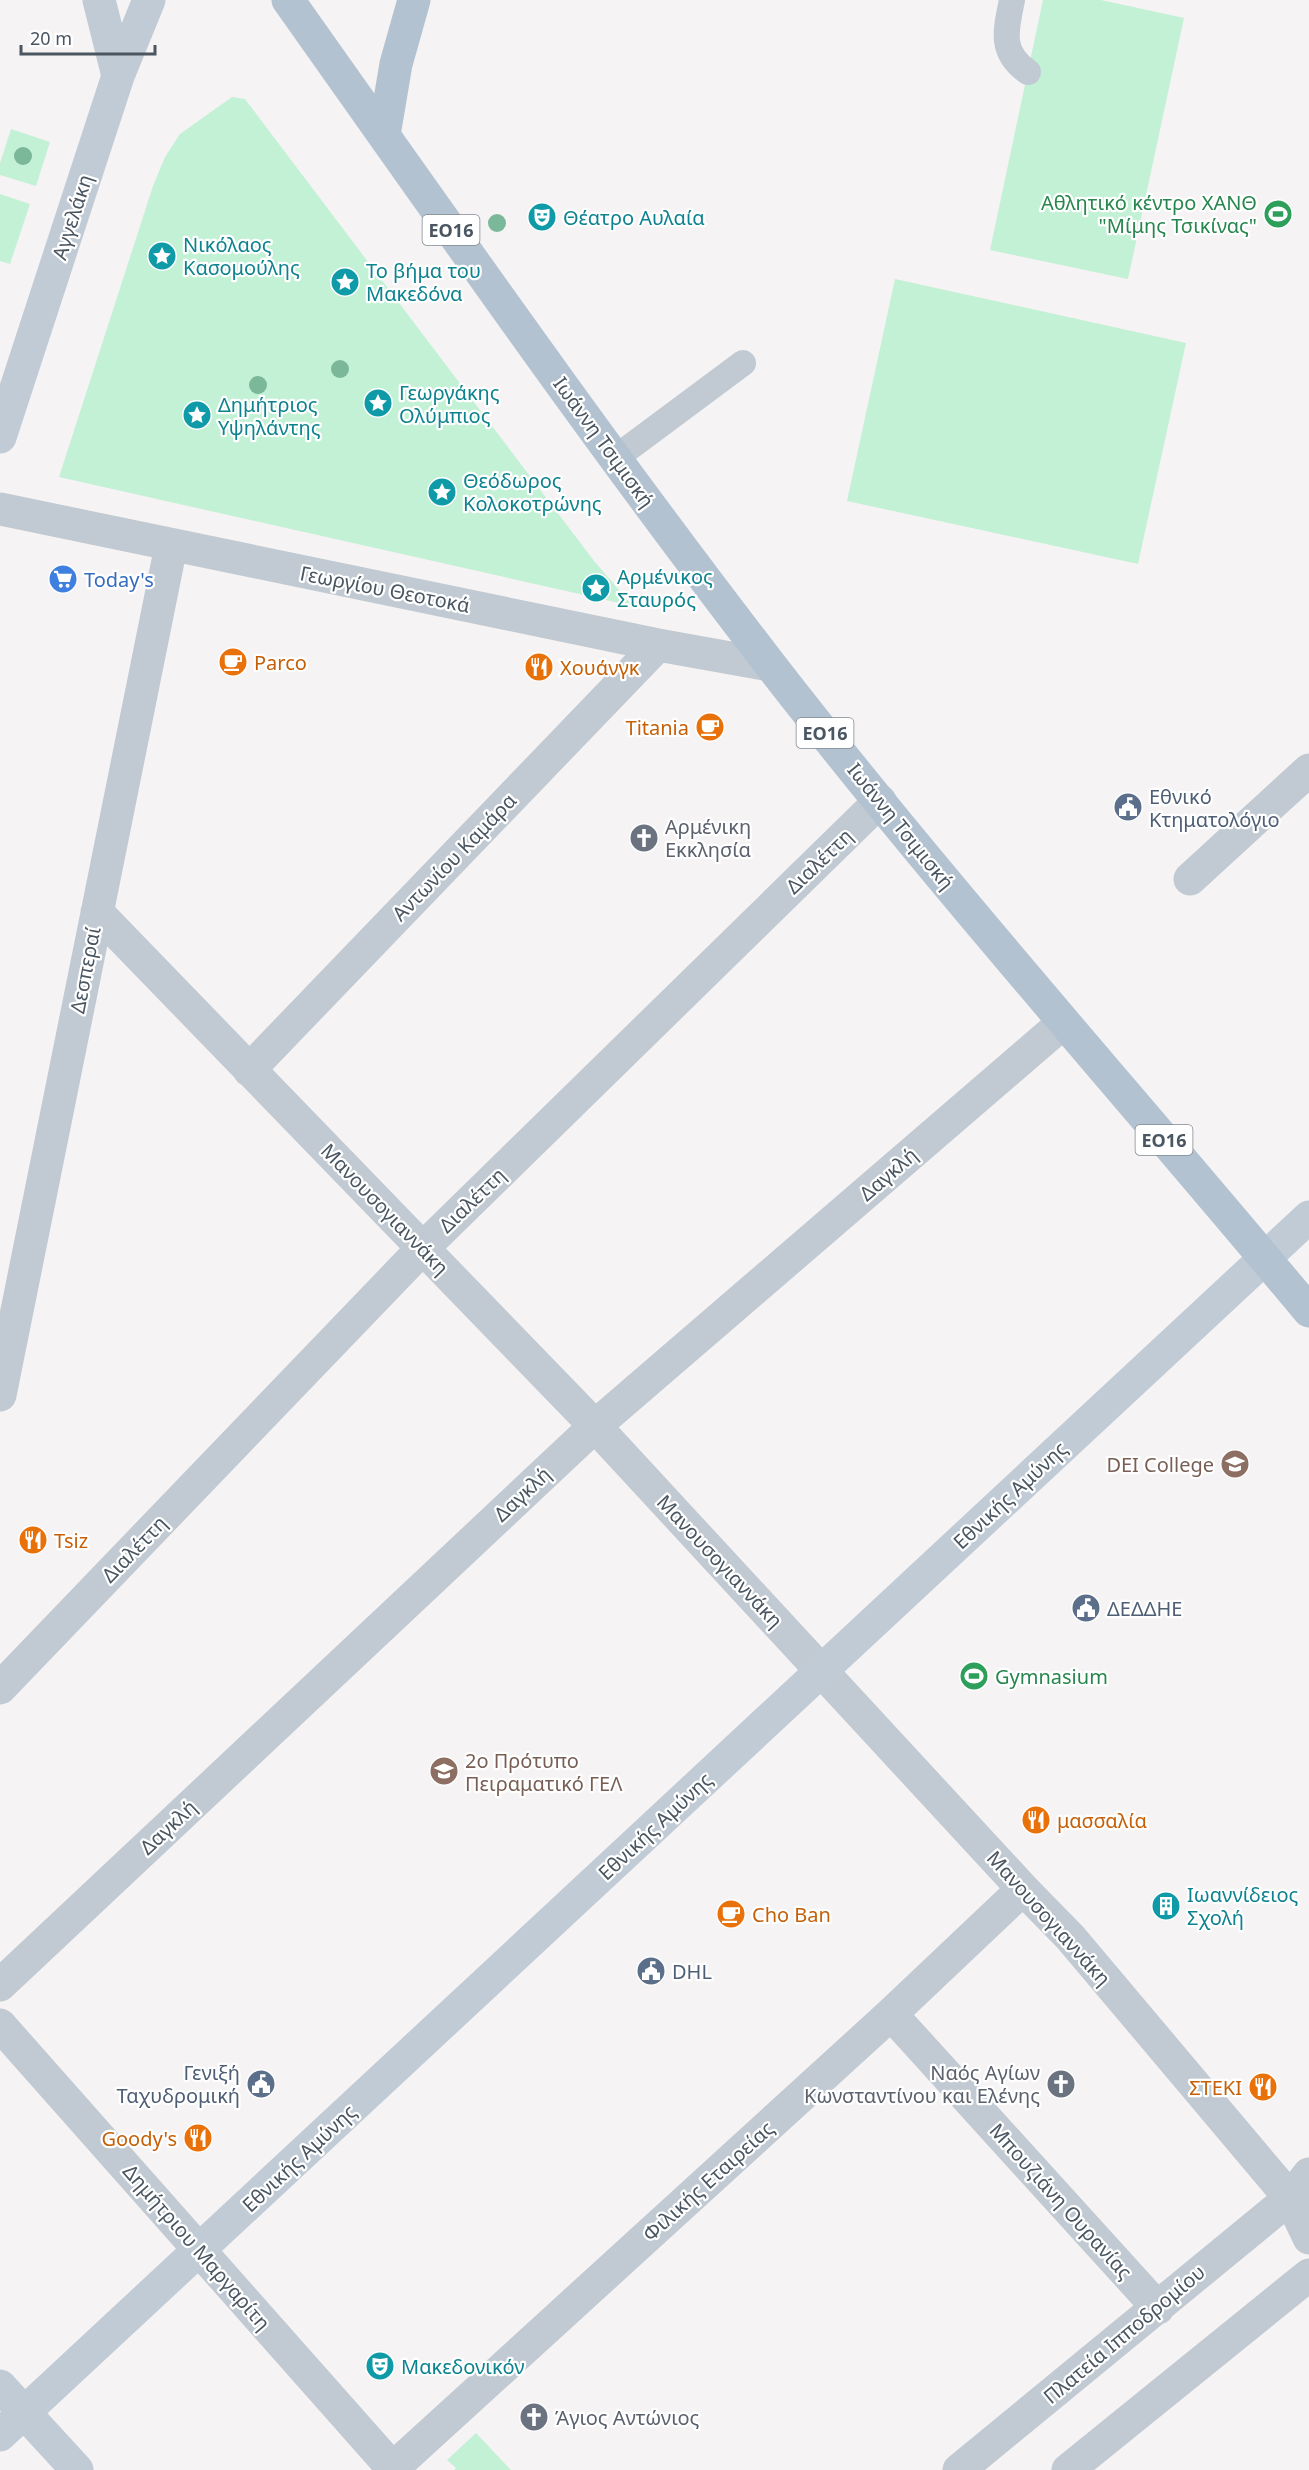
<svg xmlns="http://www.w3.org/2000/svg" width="1309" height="2470" font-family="'Noto Sans',sans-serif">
	<rect width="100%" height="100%" fill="#f5f3f3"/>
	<!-- green -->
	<path fill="#c3f1d5" d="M1043,0H1101L1184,18L1128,279L990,250Z
		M232,97L245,99L594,561L633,606L59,477L153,186L165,157L180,134Z
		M11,129L50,142L36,186L0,175V163Z
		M0,194L30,204L10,264L0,261Z
		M895,279L1186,343L1138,564L847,501Z
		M476,2433L511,2470H454L456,2468L447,2460Z"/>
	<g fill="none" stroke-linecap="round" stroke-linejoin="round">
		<!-- lane -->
		<path stroke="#c1cad2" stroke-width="26" d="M1012,0C1006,30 999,52 1028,72
			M614,459L743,363"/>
		<!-- street -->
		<path stroke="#c1cad2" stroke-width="33" d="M0,509L658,645L770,665
			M1190,879L1309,770
			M97,912L595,1426L1023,1889L1070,1937L1290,2198L1309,2238
			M249,1070L658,645
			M0,1395L171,546
			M0,1688L423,1248L880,801
			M0,1985L595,1426L1063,1023
			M891,2014L1158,2308
			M0,2025L394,2470
			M391,2470L891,2014L1023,1889
			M959,2470L1290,2198L1309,2174
			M1068,2470L1309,2275"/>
		<!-- secondary -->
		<path stroke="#c1cbd6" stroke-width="33" d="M99,0L118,76
			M0,437L118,76L149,0
			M0,2386L77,2470
			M0,2435L1309,1217"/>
		<!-- primary -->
		<path stroke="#b3c2d1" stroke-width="33" d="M288,0C446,223 602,447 769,663C941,885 1129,1095 1309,1311
			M384,135L396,64L414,0"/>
	</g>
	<!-- trees -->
	<g fill="#7bb799">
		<circle cx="23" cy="156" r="9"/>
		<circle cx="497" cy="223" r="9"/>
		<circle cx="340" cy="369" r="9"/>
		<circle cx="258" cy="385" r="9"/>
	</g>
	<!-- icons -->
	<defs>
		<g id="stadium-disc" transform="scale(1.5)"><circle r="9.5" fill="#2e9e5b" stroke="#fff"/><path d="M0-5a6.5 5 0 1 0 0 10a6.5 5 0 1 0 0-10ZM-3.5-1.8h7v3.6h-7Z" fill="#fff"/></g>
		<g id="theatre-disc" transform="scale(1.5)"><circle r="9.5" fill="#0f9aa8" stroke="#fff"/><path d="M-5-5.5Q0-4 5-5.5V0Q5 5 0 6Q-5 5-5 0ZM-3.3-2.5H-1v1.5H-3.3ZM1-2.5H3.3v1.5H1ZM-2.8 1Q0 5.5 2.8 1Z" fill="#fff"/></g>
		<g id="sight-disc" transform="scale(1.5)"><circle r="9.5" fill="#0f9aa8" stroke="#fff"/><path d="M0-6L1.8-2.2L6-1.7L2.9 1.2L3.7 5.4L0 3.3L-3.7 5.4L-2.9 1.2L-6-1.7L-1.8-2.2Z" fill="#fff"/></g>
		<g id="supermarket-disc" transform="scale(1.5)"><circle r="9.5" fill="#3f7fe0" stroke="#fff"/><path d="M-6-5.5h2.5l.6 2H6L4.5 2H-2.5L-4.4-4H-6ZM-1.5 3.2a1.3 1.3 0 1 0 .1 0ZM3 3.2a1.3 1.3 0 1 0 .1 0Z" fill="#fff"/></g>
		<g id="cafe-disc" transform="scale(1.5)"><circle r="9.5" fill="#e8710a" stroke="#fff"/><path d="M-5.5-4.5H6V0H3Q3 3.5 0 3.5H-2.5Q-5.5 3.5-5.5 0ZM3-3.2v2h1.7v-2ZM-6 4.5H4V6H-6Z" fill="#fff"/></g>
		<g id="restaurant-disc" transform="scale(1.5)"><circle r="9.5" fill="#e8710a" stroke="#fff"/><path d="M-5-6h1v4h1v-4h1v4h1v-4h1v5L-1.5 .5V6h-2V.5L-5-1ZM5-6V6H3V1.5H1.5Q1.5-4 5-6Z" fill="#fff"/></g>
		<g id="civic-disc" transform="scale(1.5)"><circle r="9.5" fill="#5c6f8a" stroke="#fff"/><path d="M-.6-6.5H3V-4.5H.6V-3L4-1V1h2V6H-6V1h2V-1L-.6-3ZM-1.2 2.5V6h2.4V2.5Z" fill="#fff"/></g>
		<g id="church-disc" transform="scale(1.5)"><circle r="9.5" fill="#6b7280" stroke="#fff"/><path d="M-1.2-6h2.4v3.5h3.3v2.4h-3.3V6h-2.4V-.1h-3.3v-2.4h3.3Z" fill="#fff"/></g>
		<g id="university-disc" transform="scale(1.5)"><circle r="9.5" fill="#8d6e63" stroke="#fff"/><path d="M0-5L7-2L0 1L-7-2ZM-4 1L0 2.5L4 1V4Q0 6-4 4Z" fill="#fff"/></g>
		<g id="school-disc" transform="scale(1.5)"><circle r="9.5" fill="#8d6e63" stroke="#fff"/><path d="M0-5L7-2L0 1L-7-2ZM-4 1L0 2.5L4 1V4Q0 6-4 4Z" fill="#fff"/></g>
		<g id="building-disc" transform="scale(1.5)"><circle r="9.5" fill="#0f9aa8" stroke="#fff"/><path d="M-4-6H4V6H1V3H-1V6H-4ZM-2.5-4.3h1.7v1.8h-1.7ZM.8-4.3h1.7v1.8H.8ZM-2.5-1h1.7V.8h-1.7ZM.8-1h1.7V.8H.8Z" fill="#fff"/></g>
	</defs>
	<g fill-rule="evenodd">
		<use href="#stadium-disc" x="1278" y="214"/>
		<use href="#theatre-disc" x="542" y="217"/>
		<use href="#sight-disc" x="162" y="256"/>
		<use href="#sight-disc" x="345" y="282"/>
		<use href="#sight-disc" x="378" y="403"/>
		<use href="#sight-disc" x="197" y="415"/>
		<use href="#sight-disc" x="442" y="492"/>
		<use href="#supermarket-disc" x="63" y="579"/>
		<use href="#sight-disc" x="596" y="588"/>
		<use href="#cafe-disc" x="233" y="662"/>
		<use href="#restaurant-disc" x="539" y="667"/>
		<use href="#cafe-disc" x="710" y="727"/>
		<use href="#civic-disc" x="1128" y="807"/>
		<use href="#church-disc" x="644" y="838"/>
		<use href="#university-disc" x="1235" y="1464"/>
		<use href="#restaurant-disc" x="33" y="1540"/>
		<use href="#civic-disc" x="1086" y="1608"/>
		<use href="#stadium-disc" x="974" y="1676"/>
		<use href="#school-disc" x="444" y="1771"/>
		<use href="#restaurant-disc" x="1036" y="1820"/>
		<use href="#building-disc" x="1166" y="1906"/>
		<use href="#cafe-disc" x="731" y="1914"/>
		<use href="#civic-disc" x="651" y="1971"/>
		<use href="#civic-disc" x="261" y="2084"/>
		<use href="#church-disc" x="1061" y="2084"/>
		<use href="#restaurant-disc" x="1263" y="2087"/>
		<use href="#restaurant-disc" x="198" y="2138"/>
		<use href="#theatre-disc" x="380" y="2366"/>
		<use href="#church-disc" x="534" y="2417"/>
	</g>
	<g text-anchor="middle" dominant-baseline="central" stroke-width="4.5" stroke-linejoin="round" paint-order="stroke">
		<!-- shield labels -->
		<g fill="#fff" stroke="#808990" stroke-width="1.5">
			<rect x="422.5" y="215" width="57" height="30" rx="4.5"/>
			<rect x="796.5" y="718" width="57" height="30" rx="4.5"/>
			<rect x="1135.5" y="1125" width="57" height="30" rx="4.5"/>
		</g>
		<g font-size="18" font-weight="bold" fill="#4a5661">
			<text x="451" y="230">ΕΟ16</text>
			<text x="825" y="733">ΕΟ16</text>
			<text x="1164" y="1140">ΕΟ16</text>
		</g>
		<!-- leisure labels -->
		<g font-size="20" fill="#27864d" stroke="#fff" text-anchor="end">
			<text x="1257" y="202">Αθλητικό κέντρο ΧΑΝΘ<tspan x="1257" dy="23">"Μίμης Τσικίνας"</tspan></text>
			<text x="995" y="1676" text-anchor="start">Gymnasium</text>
		</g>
		<!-- street labels -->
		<g font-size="20" fill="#4a5661" stroke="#fff">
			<text transform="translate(72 217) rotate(-72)">Αγγελάκη</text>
			<text transform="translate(604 442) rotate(54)">Ιωάννη Τσιμισκή</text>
			<text transform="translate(385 589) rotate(11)">Γεωργίου Θεοτοκά</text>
			<text transform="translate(901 826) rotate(51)">Ιωάννη Τσιμισκή</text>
			<text transform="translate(454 857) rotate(-46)">Αντωνίου Καμάρα</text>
			<text transform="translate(819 861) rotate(-44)">Διαλέττη</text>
			<text transform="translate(85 970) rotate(-79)">Δεσπεραί</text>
			<text transform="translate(888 1174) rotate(-41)">Δαγκλή</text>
			<text transform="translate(472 1200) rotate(-44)">Διαλέττη</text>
			<text transform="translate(385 1209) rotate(46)">Μανουσογιαννάκη</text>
			<text transform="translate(522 1494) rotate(-43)">Δαγκλή</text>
			<text transform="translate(1010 1495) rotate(-43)">Εθνικής Αμύνης</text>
			<text transform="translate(134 1549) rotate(-46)">Διαλέττη</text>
			<text transform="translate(720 1561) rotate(47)">Μανουσογιαννάκη</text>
			<text transform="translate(655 1826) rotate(-43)">Εθνικής Αμύνης</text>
			<text transform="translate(168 1827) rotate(-43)">Δαγκλή</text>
			<text transform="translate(1049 1918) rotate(48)">Μανουσογιαννάκη</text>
			<text transform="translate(299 2158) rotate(-43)">Εθνικής Αμύνης</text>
			<text transform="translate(708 2181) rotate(-42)">Φιλικής Εταιρείας</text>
			<text transform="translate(1061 2201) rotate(48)">Μπουζιάνη Ουρανίας</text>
			<text transform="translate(197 2247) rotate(49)">Δημήτριου Μαργαρίτη</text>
			<text transform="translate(1124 2334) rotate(-40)">Πλατεία Ιπποδρομίου</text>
		</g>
		<!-- culture labels -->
		<g font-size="20" fill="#0d838f" stroke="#fff" text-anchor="start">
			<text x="563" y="217">Θέατρο Αυλαία</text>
			<text x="183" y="244">Νικόλαος<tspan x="183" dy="23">Κασομούλης</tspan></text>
			<text x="366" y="270">Το βήμα του<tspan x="366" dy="23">Μακεδόνα</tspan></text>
			<text x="399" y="392">Γεωργάκης<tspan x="399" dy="23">Ολύμπιος</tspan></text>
			<text x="218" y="404">Δημήτριος<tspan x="218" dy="23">Υψηλάντης</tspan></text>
			<text x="463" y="480">Θεόδωρος<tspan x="463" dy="23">Κολοκοτρώνης</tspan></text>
			<text x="617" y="576">Αρμένικος<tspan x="617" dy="23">Σταυρός</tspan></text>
			<text x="1187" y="1894">Ιωαννίδειος<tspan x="1187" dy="23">Σχολή</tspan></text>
			<text x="401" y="2366">Μακεδονικόν</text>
		</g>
		<!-- shop labels -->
		<g font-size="20" fill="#366cbe" stroke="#fff" text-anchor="start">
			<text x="84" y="579">Today's</text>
		</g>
		<!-- food labels -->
		<g font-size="20" fill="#c56008" stroke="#fff" text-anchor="start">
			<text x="254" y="662">Parco</text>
			<text x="560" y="667">Χουάνγκ</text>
			<text x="689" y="727" text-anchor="end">Titania</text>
			<text x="54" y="1540">Tsiz</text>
			<text x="1057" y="1820">μασσαλία</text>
			<text x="752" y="1914">Cho Ban</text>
			<text x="1242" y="2087" text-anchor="end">ΣΤΕΚΙ</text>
			<text x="177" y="2138" text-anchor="end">Goody's</text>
		</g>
		<!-- service labels -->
		<g font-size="20" fill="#4e5e75" stroke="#fff" text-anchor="start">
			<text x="1149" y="796">Εθνικό<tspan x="1149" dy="23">Κτηματολόγιο</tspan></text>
			<text x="1107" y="1608">ΔΕΔΔΗΕ</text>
			<text x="672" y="1971">DHL</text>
			<text x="240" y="2072" text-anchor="end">Γενιξή<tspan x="240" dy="23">Ταχυδρομική</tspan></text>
		</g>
		<!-- worship labels -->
		<g font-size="20" fill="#5b616d" stroke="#fff" text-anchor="start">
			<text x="665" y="826">Αρμένικη<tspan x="665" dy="23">Εκκλησία</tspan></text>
			<text x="1040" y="2072" text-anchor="end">Ναός Αγίων<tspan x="1040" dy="23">Κωνσταντίνου και Ελένης</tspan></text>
			<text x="555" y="2417">Άγιος Αντώνιος</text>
		</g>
		<!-- education labels -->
		<g font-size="20" fill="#785e54" stroke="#fff" text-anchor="end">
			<text x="1214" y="1464">DEI College</text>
			<text x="465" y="1760" text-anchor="start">2ο Πρότυπο<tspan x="465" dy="23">Πειραματικό ΓΕΛ</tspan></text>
		</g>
	</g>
	<!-- scale -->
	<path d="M21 45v9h134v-9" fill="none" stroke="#4a5661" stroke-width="3"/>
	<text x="30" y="45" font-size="18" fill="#4a5661" stroke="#ffffff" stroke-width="4.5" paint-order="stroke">20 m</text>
</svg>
